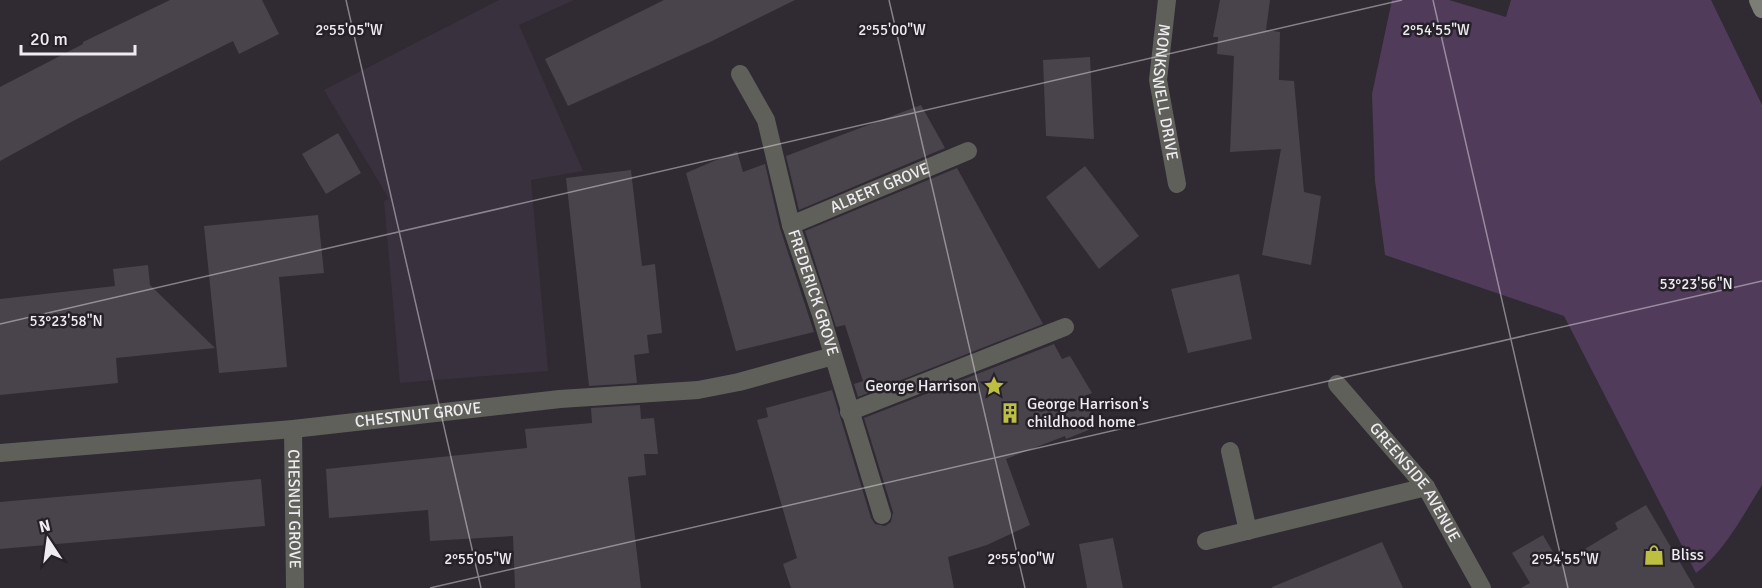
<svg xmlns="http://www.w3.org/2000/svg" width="1762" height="588" font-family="Signika,sans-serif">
	<rect width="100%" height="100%" fill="#302a33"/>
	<!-- built -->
	<path fill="#3a313f" d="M499,0H574L519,25L583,171L531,180L548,371L400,383L384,201L389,199L324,90Z"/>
	<!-- green -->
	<path fill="#513b5b" d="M1392,0H1449L1506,17L1511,0H1711L1762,105V485C1743,515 1725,551 1696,573L1564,316L1385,255L1375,181L1372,94Z"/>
	<!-- building -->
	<path fill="#49434c" d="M170,0H262L279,34L239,54L233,41L75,120L0,161V87L83,44V42Z
		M664,0H795L710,42L568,106L545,59Z
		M1220,0H1270L1266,30L1280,32L1279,80L1294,81L1304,192L1321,196L1311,265L1262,255L1281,149L1230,152L1234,56L1217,54L1218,37H1213Z
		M1090,57L1094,139L1046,136L1043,60Z
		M921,105L945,148L799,210L786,156Z
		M338,133L361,173L326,194L302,154Z
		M737,151L743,172L765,164L780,228L814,332L736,351L686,173Z
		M1085,166L1139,236L1099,269L1046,197Z
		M957,168L1043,324L858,397L854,384L863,381L845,325L836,327L805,231Z
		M631,170L642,266L655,264L662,333L647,335L649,353L634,355L637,383L589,386L566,178Z
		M318,215L324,273L279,277L287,367L219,373L204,226Z
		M148,265L150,285L215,348L116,358L118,383L0,395V299L115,286L113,269Z
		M1239,274L1252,339L1188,353L1171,289Z
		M1054,344L1062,359L1070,356L1092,393L1084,396L1096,427L1066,439L1065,436L1006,459L1030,525L987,545L948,557L954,588H791L783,564L797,558L757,420L768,417L766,408L832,390L871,518L875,524L885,526L891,522L893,512L864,418Z
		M640,405L641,419L654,418L658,454H644L646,475L628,477L641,588H515L513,536L430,541L428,510L329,518L326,469L527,448L525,429L592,423L591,408Z
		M261,479L265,526L0,549V502Z
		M1646,505L1695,588H1521L1530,583L1512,553L1543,535L1560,564L1618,529L1615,523Z
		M1113,538L1123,588H1087L1079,544Z
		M1382,542L1403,588H1272V587Z"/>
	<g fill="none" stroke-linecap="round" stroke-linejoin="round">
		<!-- street -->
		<g stroke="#60605b" stroke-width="18">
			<path id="s1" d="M1167,0L1158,80L1177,184"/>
			<path id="s2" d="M740,74L766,120L791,225L821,315L882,515"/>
			<path id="s3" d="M791,225L968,151"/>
			<path id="s4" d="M1337,384L1426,487L1482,588"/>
			<path d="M849,412L1065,327"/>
			<path id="s5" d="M293,429L295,588"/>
			<path d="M1230,451L1248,531"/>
			<path id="s6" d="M0,453L293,429L560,399L698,390L739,382L833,356"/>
			<path d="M1206,541L1426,487"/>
		</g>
		<!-- secondary -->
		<path stroke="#7c7d75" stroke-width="18" d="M1758,0L1762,9"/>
	</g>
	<!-- ticks -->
	<path fill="none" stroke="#efecf1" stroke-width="1.5" stroke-opacity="0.45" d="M346,0L481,588M889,0L1025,588M1433,0L1568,588M0,324L1402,0M430,588L1762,281"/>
	<!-- icons -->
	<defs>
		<g id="sight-bare" transform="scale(1.62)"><path d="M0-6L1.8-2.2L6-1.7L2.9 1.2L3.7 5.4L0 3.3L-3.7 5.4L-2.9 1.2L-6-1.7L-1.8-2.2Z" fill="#bdbf43" stroke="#262129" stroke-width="2.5" paint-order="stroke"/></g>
		<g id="building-bare" transform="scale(1.62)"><path d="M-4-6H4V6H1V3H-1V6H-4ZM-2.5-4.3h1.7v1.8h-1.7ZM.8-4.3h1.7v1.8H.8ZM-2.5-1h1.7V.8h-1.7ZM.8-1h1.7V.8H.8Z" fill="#bdbf43" stroke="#262129" stroke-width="2.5" paint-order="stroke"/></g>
		<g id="shop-bare" transform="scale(1.62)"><path d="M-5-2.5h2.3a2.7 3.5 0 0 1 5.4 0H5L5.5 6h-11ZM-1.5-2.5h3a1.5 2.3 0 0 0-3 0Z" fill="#bdbf43" stroke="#262129" stroke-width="2.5" paint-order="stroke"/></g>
	</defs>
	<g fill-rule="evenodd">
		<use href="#sight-bare" x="994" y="386"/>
		<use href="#building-bare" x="1010" y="413"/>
		<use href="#shop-bare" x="1654" y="555"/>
	</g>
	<g text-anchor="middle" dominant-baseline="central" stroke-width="5" stroke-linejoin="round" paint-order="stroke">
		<!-- street labels -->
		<g font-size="16" fill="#efecf1" stroke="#262129">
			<text stroke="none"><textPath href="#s1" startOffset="93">MONKSWELL DRIVE</textPath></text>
			<text stroke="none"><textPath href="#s3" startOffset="96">ALBERT GROVE</textPath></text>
			<text stroke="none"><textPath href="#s2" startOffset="232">FREDERICK GROVE</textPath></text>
			<text stroke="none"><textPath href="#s6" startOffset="420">CHESTNUT GROVE</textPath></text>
			<text stroke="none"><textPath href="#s4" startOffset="126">GREENSIDE AVENUE</textPath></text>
			<text stroke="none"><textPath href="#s5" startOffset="80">CHESNUT GROVE</textPath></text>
		</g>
		<!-- poi labels -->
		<g font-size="16" fill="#efecf1" stroke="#262129" text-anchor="start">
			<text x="977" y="386" text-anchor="end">George Harrison</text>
			<text x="1027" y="404">George Harrison's<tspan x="1027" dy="18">childhood home</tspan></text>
			<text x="1671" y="555">Bliss</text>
		</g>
	</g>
	<g font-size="15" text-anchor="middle" fill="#efecf1" stroke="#262129" stroke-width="5" stroke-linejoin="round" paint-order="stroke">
		<text x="349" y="35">2°55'05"W</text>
		<text x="892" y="35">2°55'00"W</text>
		<text x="1436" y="35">2°54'55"W</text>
		<text x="1696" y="289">53°23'56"N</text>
		<text x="66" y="326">53°23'58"N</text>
		<text x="478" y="564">2°55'05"W</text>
		<text x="1021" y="564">2°55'00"W</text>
		<text x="1565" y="564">2°54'55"W</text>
	</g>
	<!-- north arrow -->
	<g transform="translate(48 540) rotate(347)" stroke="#262129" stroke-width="4.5" paint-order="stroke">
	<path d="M0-4.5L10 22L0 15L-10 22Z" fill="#efecf1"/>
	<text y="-9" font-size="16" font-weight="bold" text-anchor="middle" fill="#efecf1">N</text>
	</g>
	<!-- scale -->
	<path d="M21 45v9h114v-9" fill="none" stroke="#efecf1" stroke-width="3"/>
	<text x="30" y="45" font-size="18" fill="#efecf1" stroke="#262129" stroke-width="4.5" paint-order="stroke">20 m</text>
</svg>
